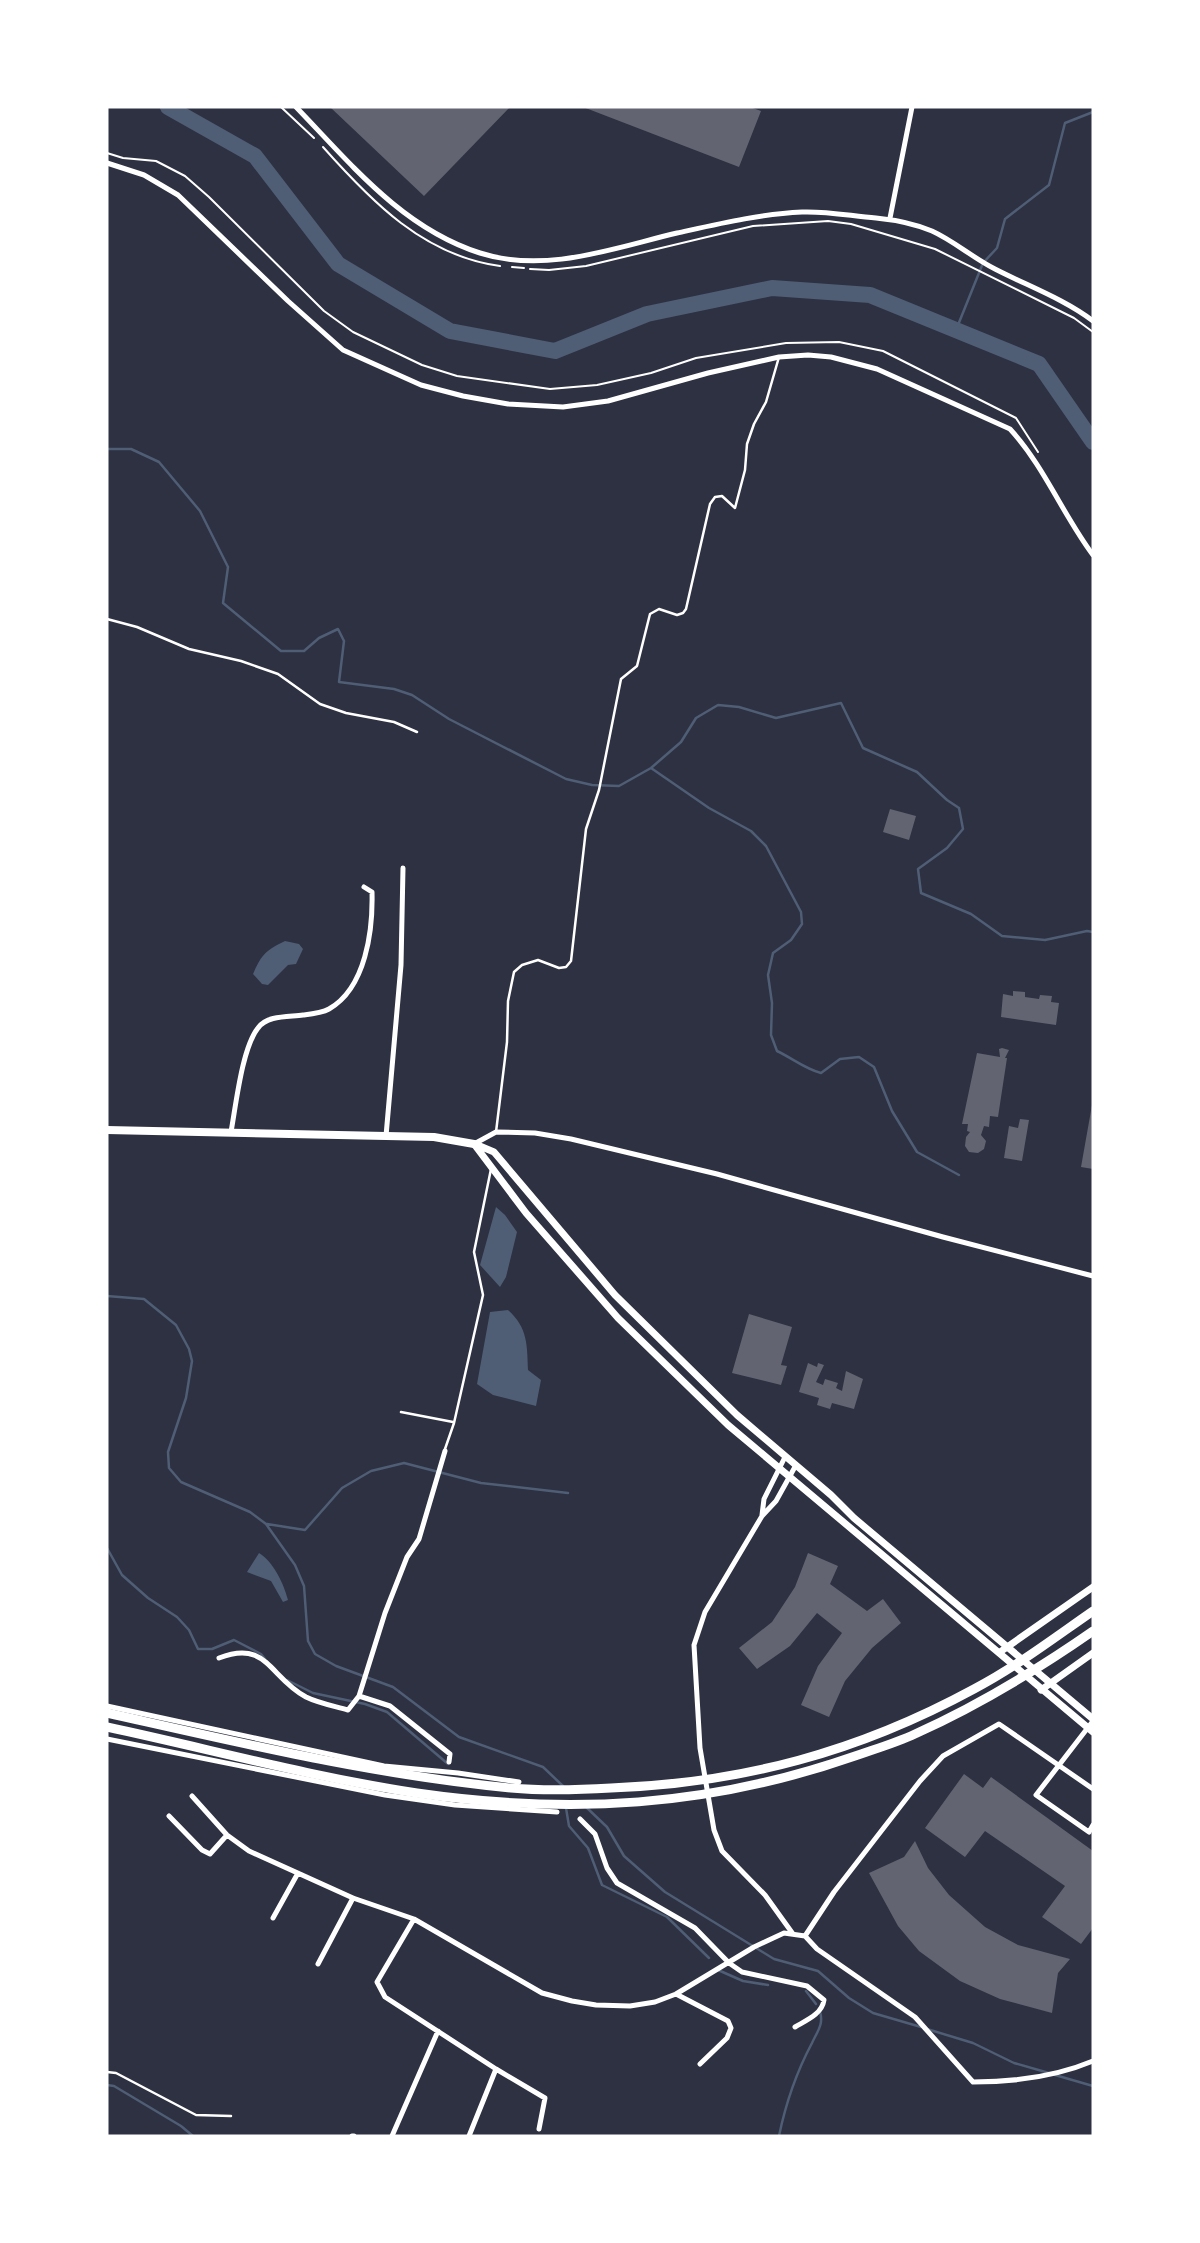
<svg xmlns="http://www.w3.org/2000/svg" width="1200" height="2243" font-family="'Exo 2',sans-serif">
	<rect width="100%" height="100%" fill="#2d3142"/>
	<!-- water -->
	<path fill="#4f5d75" d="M285,941L299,944L303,949L296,964L288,965L268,985L262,984L253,974C262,954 265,951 285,941Z
		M496,1207L505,1215L517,1232L506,1277L500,1287L480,1265Z
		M508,1310C528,1328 527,1345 528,1370L541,1380L536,1406L493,1395L477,1384L490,1312Z
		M259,1553C273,1561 284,1584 288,1600L283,1602L271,1581L247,1572Z"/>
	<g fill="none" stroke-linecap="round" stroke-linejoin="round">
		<!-- stream -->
		<path stroke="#4f5d75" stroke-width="2.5" d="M956,330L983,263L997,248L1005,219L1049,185L1065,123L1093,112
			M107,449H131L159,462L200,511L228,567L223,603L281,651H304L319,638L338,629L344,641L339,682L394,689L412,695L449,719L566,779L592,785L619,786L651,768L681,742L696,718L718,705L739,707L776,718L841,703L863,748L917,772L947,800L959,808L963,829L947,848L918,869L921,893L971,914L1002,936L1045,940L1087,931L1093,932
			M651,768L709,808L751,831L766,846L801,912L802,924L791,940L773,953L768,975L772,1003L771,1035L777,1051C792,1058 805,1069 821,1073L840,1059L859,1057L874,1067L892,1111L917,1152L959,1175
			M107,1296L144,1299L176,1325L189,1349L192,1361L186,1398L168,1452L169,1468L181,1482L250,1512L266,1524L295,1565L304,1586L308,1641L315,1654L336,1666L393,1687L459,1737L543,1767L563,1786
			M267,1524L305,1530L342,1488L371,1471L404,1463L481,1483L568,1493
			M107,1548L122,1575L148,1598L177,1617L189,1630L198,1649H212L234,1640L261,1654L265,1659
			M287,1680L313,1693L365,1704L387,1712L448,1764
			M586,1807L607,1827L624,1856L665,1892L774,1959L818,1971L849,1998L873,2013L921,2027
			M566,1808L569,1826L588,1848L602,1885L667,1917L709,1958
			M718,1970L743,1981L768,1985
			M806,1991L816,2004
			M927,2029L973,2043L1014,2063L1049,2073
			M1055,2075L1093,2086
			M107,2085L114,2086L181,2126L193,2136
			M779,2136C786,2102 796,2073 812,2043C817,2032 824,2024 820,2012"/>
		<!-- river -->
		<path stroke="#4f5d75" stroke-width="16" d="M168,107L255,156L338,264L450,331L555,351L647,314L772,288L870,295L1039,364L1093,442"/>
	</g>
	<!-- building -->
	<path fill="#626471" d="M330,107H510L424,196Z
		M583,107H750L761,111L739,167Z
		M890,809L916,816L909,840L883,832Z
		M1013,991L1025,992V997L1039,999L1040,995L1052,996L1051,1002L1059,1003L1056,1025L1001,1017L1003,994L1013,996Z
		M1002,1048L1009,1050L1005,1058H1007L998,1117L990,1116L989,1127L984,1126L981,1135L986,1141L984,1149L978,1153L969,1152L965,1146L966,1137L970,1132L967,1131L968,1124H962L977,1053L1000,1057L999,1049Z
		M1092,1105H1093V1169L1081,1167Z
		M1020,1119L1029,1120L1022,1161L1004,1158L1009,1126L1018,1128Z
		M749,1314L792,1327L781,1365L787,1366L781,1385L732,1373Z
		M808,1363L817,1367L818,1363L824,1365L816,1382L823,1385L825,1379L838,1383L836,1388L842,1391L846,1371L863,1379L854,1409L832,1403L830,1409L817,1405L819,1398L799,1392Z
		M808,1553L838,1566L830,1584L867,1611L883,1599L901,1623L872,1648L845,1681L829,1717L801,1705L818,1666L842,1633L817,1613L790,1646L757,1669L739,1648L772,1622L795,1587Z
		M964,1774L983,1788L991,1777L1093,1851V1928L1081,1944L1042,1917L1065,1886L985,1831L965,1857L925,1828Z
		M915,1841L928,1868L949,1895L985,1927L1018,1945L1070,1959L1058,1973L1052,2013L1000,1999L960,1981L919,1951L898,1926L869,1873L904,1857Z"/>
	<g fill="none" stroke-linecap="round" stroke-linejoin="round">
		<!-- path -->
		<path stroke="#fff" stroke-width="2" d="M281,107L314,138
			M323,147C371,201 424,256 500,266
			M107,153L123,158L156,161L185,176L209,197L324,311L353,332L422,365L457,376L550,389L597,385L651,373L696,358L786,343L839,342L883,351L1016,418L1038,452
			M512,267L524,268
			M530,269L549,270L586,266L753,226L828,221L851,224L935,249L1074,318L1093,332"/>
		<!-- service -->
		<path stroke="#fff" stroke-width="2.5" d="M107,619L137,627L189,649L241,661L278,674L320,704L346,713L394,722L417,732
			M496,1132L507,1042L508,1001L514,972L522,965L538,960L559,968L566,967L571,961L586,829L599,790L621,679L637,666L650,614L659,609L677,615L683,613L686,609L710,504L715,497L722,496L735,508L745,470L747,444L754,424L766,402L779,357
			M401,1412L453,1422
			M445,1449L454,1423L483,1295L474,1252L491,1169
			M107,2072L116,2073L196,2115L231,2116"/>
		<!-- minor -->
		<path stroke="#fff" stroke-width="5" d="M296,107C351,164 402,228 480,253C546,274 613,248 677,233C718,224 760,214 802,212C827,211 851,216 876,218C896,220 913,223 932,231C954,241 973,258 995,269C1028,286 1064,299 1093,321
			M107,163L144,175L178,195L288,301L343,350L421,385L463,396L508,404L563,407L608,401L708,373L779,357L808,355L831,357L877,369L1010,429C1044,466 1063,515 1093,555
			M890,218L912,107
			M231,1132C236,1105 242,1048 258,1028C267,1015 289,1017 303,1015C312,1014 322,1013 329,1009C366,988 373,930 372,892L364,887
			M386,1136L401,965L403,868
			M474,1144L496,1132L535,1133L571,1139L717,1174L943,1237L1093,1276
			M762,1515L764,1499L785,1457
			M219,1658C267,1639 269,1677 306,1697C318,1703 334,1706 348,1710L359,1696L385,1613L407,1557L419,1539L445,1451
			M359,1696L390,1706L450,1754L449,1762
			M107,1706L384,1766L458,1773L519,1782
			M1093,1721L1036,1795L1089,1832L1093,1825
			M107,1739L385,1795L455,1805L557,1812
			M192,1796L227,1835L249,1851L353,1898L414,1919L542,1993L572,2001L596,2005L630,2006L655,2002L676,1994L754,1947L784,1933L805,1936L817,1949L915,2017L973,2082C1014,2082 1055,2077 1093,2061
			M169,1816L202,1850L210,1854L227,1835
			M580,1819L595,1834L607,1868L617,1883L695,1928L729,1963L742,1972L807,1986L824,2000C822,2014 807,2020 795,2027
			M273,1918L298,1873
			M414,1919L377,1982L385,1997L496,2069L545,2098L539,2129
			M793,1934L765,1895L722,1851L714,1830L700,1748L694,1645L705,1612L762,1516L776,1501L796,1465
			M805,1936L834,1892L920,1781L943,1756L999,1724L1093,1789
			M318,1964L353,1898
			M676,1994L728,2021L731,2028L727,2038L700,2064
			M352,2136H354
			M392,2136L438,2031
			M469,2136L496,2069"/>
		<!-- tertiary -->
		<path stroke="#fff" stroke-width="7" d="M474,1144L526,1213L618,1318L728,1425L1093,1732
			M475,1144L494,1152L615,1295L737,1415L831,1495L854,1518L1093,1719
			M1000,1652L1093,1587
			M1041,1690L1093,1653"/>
		<!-- secondary -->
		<path stroke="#fff" stroke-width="8" d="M107,1130L434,1137L474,1144"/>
		<!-- trunk -->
		<path stroke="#fff" stroke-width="9" d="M107,1713C241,1743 374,1775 511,1788C544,1791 578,1790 611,1788C743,1783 858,1752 974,1689C1016,1667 1054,1638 1093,1611
			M107,1727C210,1749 312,1777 417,1793C570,1815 709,1807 855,1756C875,1749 896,1743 915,1734C977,1706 1037,1670 1093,1631"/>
	</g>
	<!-- border -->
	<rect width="1200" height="2243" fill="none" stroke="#ffffff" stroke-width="217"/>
</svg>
